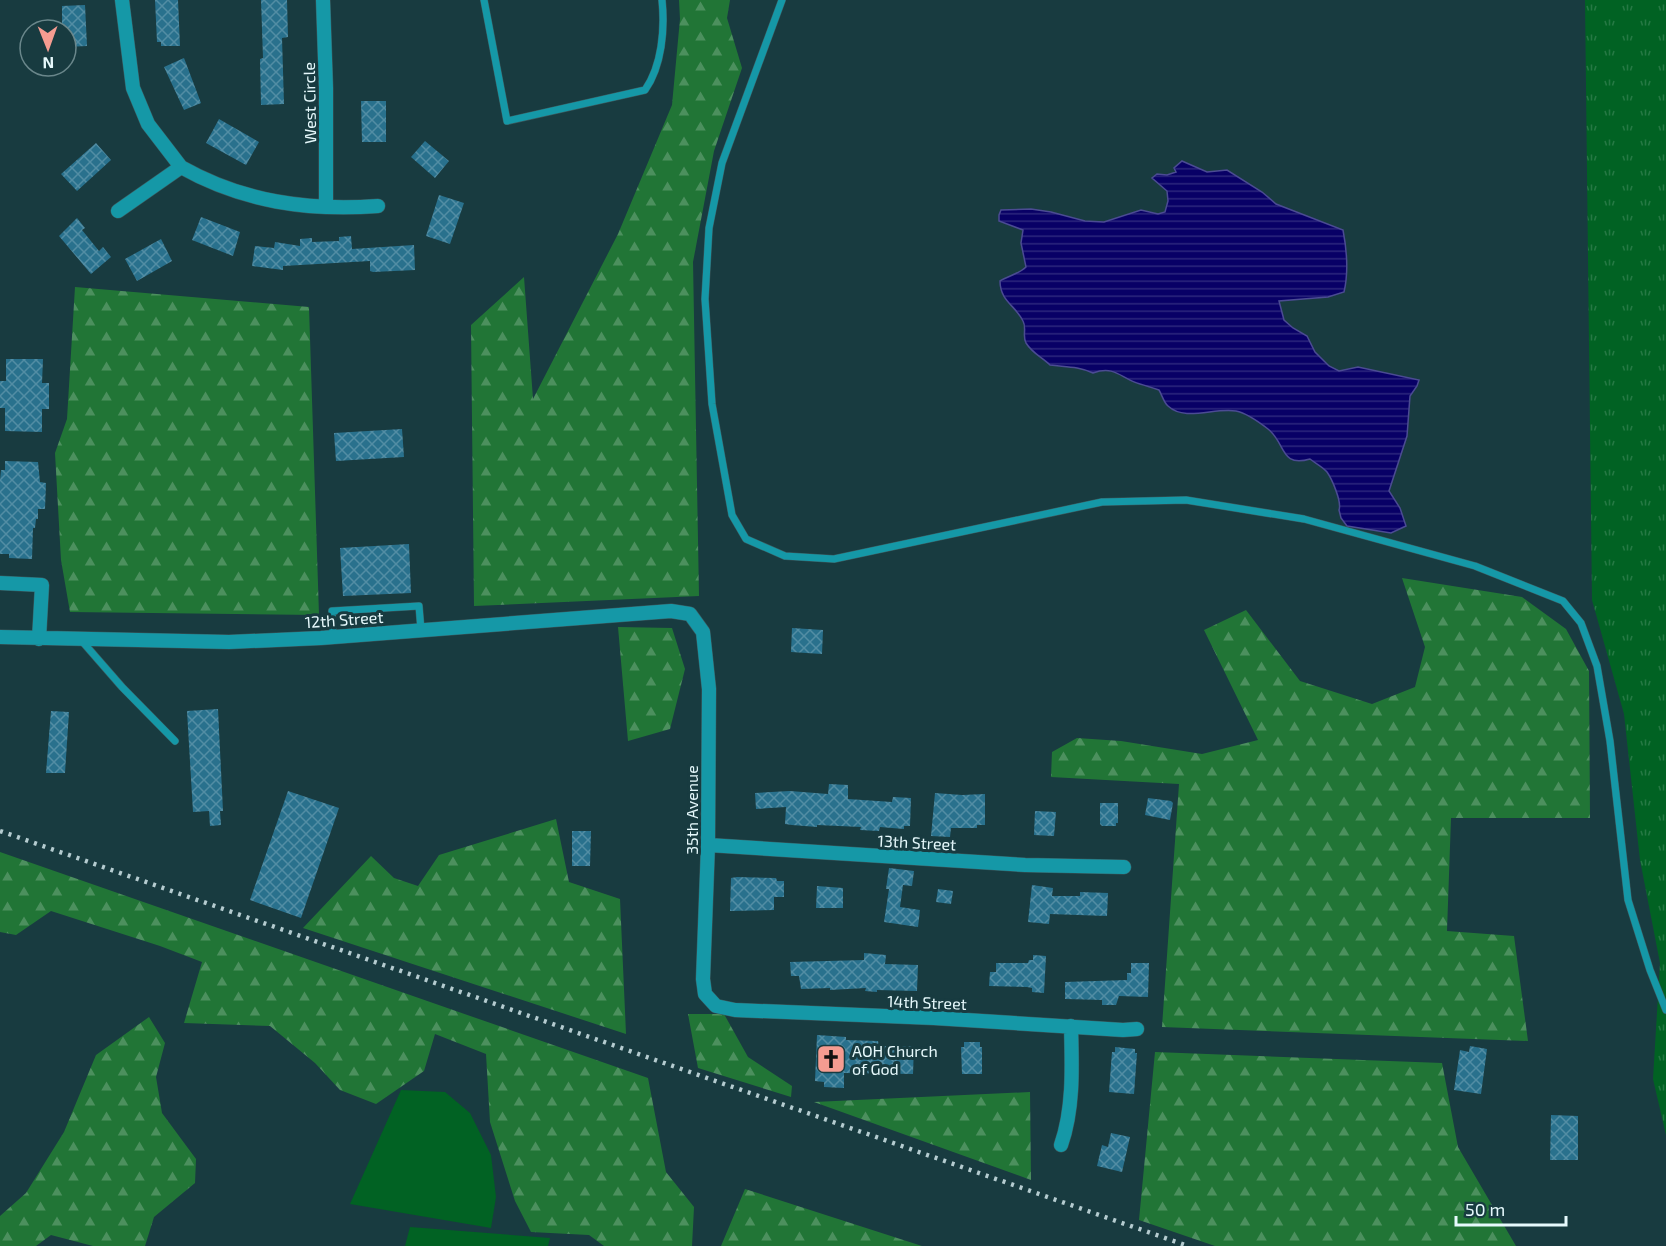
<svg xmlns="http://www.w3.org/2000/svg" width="1666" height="1246" font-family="'Exo 2',sans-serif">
	<defs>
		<pattern id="grass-tufts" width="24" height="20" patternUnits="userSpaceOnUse" patternTransform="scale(1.5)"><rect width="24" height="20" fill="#016223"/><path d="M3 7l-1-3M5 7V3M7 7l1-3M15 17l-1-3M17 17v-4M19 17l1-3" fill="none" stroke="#267944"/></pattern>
		<pattern id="forest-firs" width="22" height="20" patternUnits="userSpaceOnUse" patternTransform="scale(1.5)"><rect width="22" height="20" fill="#217536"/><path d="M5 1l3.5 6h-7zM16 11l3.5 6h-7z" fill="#4c905e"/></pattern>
		<pattern id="water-rules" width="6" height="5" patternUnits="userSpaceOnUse" patternTransform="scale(1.5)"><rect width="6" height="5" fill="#080066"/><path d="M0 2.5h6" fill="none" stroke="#2c267d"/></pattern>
		<pattern id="building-cross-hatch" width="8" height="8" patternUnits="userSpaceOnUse" patternTransform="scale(1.5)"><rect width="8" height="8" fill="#29718d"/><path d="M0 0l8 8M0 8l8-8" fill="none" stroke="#528da4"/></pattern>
	</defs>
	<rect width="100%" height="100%" fill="#183b40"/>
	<!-- grass -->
	<path fill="url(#grass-tufts)" d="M1585,0H1666V1135L1653,1079L1660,963L1640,860L1624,714L1592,600Z"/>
	<!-- forest -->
	<path fill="url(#forest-firs)" d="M679,0H730L727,18L742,68L714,151L693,262L699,596L474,606L471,325L524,277L533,399L618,234L672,105L680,19Z
		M75,287L309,307L319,615L70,612L61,560L55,453L67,419Z
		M1402,578L1522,597L1566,629L1589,671L1590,818H1451L1447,931L1514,936L1528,1041L1162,1027L1179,784L1051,777L1052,752L1077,738L1121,741L1202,754L1258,740L1204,630L1246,610L1300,681L1372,704L1415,687L1425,647Z
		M618,627L672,628L685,669L670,729L628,741Z
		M556,819L569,882L620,899L626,1034L303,928L371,856L394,878L418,886L439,855Z
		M0,852L648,1078L666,1172L694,1207L692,1246H604L589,1235L531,1232L515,1201L490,1122L486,1054L435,1034L424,1071L376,1104L340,1090L315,1063L270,1026L184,1023L202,962L160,946L51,911L16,935L0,932Z
		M688,1014H724L748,1057L792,1086L791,1097L698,1068Z
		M149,1017L165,1043L156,1077L162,1113L196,1159L195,1183L154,1217L145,1246H93L51,1235L36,1246H0V1216L26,1193L64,1132L96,1055Z
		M1155,1052L1442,1063L1458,1147L1516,1246H1215L1139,1220Z
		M1030,1092L1031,1180L814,1102Z
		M745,1189L922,1246H721Z"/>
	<!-- pitch -->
	<path fill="#016223" d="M401,1090L445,1092L470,1113L491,1155L496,1197L491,1228L350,1204Z
		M410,1227L550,1238L548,1246H405Z"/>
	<!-- water -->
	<path fill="url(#water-rules)" stroke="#4b4b93" stroke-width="1.5" d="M1182,161L1207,172L1227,170L1262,192L1276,204L1343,230C1347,251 1349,271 1344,292L1328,297L1279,301L1284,320L1293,328L1307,336L1315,352L1329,366L1339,371L1358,367L1419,380L1417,386L1410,396L1407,436L1389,491L1400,508L1406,526L1391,533L1347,526L1341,518L1339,510C1342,502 1332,479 1327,472C1323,467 1315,463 1310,459C1280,468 1286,443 1268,429C1259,422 1246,413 1236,411C1215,407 1185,422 1168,406C1164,403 1162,395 1159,390C1153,388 1147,386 1140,384C1121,379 1116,365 1093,373C1078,366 1066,367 1050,365C1042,357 1033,354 1026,343C1022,336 1027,328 1023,321C1016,306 1000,301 1000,281C1008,276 1019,274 1026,267L1021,243L1023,230L999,221V215L1001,210L1031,209L1051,212L1085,221L1104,222L1141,210L1158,214L1165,212L1168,201L1167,191L1152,178L1157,174L1167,175L1176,172L1174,168Z"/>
	<!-- building -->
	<path fill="url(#building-cross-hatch)" d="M155,0H178L180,46H161V42H157Z
		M261,0H287L288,37L282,38L284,104L261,105L260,59L263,58Z
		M85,5L87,46L66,47V30H62V6Z
		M184,58L201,103L184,110L164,67Z
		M361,101H386V142H362Z
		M219,119L259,142L246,165L206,143Z
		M425,141L449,161L435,178L411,157Z
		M96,143L111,160L77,191L61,174Z
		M439,195L464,203L450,244L426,236Z
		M201,217L240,232L233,256L192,240Z
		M77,218L85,228L82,230L99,251L103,247L111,257L91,274L59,236Z
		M351,236L352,249L414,245L415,270L373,272L370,271V261L283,266V270L252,266L255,246L274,248L275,242L300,246V239L312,238V242L339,241V237Z
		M161,239L172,261L137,281L125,259Z
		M6,359H43L42,383H49V409H42V432L5,431V408H0V381H6Z
		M402,429L404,457L336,461L334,433Z
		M5,461L38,462L40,482L46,483L45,509H38V519H36L35,528H33L32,559L9,558V554H0V480L1,470H5Z
		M409,544L411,593L343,596L340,548Z
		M792,628L823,630L822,654L791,652Z
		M218,709L223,811H220L221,825L210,826L209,811L193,812L187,711Z
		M51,711L69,712L65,773H46Z
		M829,784L848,785V799L892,802L893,797L911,798L910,826H904V829L880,827L879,831L860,830L861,827L817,825V827L792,825L785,824L786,807L756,809L755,793L790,791L828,794Z
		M288,791L339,808L301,918L250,900Z
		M935,793L962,795L985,794V825H977V828H951L950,837L931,836Z
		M1148,798L1171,801L1173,803L1170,820L1145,815Z
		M1100,803H1118V823H1116V826H1102L1100,824Z
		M1035,811L1056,812L1054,836L1034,835Z
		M572,831H591L590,866H572Z
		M889,868L914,871L912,886L903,885L900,907L920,910L918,927L884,922L889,889H886Z
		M737,877L776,878L777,881H784V897H774V910L730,911L731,878Z
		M1032,885L1053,888L1052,896H1080V892L1108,893L1107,916L1050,914L1049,924L1028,922Z
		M817,886L843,888V908H816Z
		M938,889L953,891L951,904L936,902Z
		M864,953L886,955L885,964L918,965L917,991L877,990V992L865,991L866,988L830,990V988L801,989L799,976H791L790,962L864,960Z
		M1033,955L1046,956L1044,993L1032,992V988L1027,987L989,986L990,972H996V963H1028L1029,960H1033Z
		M1131,963H1149L1148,997L1119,996L1116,1005H1102V1000L1065,999V982L1127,980V973H1131Z
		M817,1035L846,1037V1040L878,1041L879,1046H914L913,1074L844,1073V1088L824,1087V1082L815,1081Z
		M964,1042H980V1047H982V1074H962L961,1047H964Z
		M1470,1046L1487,1049L1481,1094L1454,1090L1460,1050L1469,1052Z
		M1115,1047L1135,1049V1053H1137L1134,1094L1109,1092L1112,1052H1115Z
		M1551,1115L1578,1116V1160H1550Z
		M1111,1133L1130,1137L1122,1172L1097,1166L1102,1145L1108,1147Z"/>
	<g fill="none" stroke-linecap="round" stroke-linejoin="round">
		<!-- lane casing -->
		<g stroke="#3c5a5e" stroke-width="8">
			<path id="lane" d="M484,0L507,121L645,90C662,66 665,29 662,0
				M782,0L722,163L709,228L705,299L712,404L732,515L746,539L785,556L834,559L1102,502L1186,500L1304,519L1475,566L1563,601L1581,623L1597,666L1610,741L1628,900L1650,970L1666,1010
				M333,637L332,611L419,606L421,630
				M81,640L122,687L175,741"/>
		</g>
		<!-- street casing -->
		<g stroke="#3c5a5e" stroke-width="15">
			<path id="street" d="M122,0L133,88L148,124L181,167
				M323,0L326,88V206
				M118,211L181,167C243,202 308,211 378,206
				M0,583L42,585L39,639
				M0,637L229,642L321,638L671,611L690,614L703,632L709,689L708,845L703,979L705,994L716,1006L735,1010L934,1018L1123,1030L1137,1029
				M708,845L1025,865L1124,867
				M1061,1145C1074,1108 1072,1065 1071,1026"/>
		</g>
		<!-- lane -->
		<use href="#lane" stroke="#1598a7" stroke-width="7"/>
		<!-- street -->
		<use href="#street" stroke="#1598a7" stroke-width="14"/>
		<!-- rail -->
		<path stroke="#b5ccd0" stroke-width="4.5" stroke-dasharray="3 6" stroke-linecap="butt" d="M0,831L1188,1246"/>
	</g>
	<!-- icons -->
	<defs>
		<g id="church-square" transform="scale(1.5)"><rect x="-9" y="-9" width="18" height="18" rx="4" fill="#f59c91" stroke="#183b40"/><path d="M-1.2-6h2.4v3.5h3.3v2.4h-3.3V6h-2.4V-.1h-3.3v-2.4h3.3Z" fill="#111"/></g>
	</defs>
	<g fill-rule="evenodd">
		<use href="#church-square" x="831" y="1059"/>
	</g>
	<g text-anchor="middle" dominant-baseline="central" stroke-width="6" stroke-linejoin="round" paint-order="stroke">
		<!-- street labels -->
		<g font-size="16" fill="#e6f9fc" stroke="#183b40">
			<text transform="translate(309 103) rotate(-91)">West Circle</text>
			<text transform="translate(344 619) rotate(-4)">12th Street</text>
			<text transform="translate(691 810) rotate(-90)">35th Avenue</text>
			<text transform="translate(917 842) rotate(3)">13th Street</text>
			<text transform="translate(927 1002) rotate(2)">14th Street</text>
		</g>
		<!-- poi labels -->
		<g font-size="16" fill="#e6f9fc" stroke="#183b40" text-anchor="start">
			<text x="852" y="1050">AOH Church<tspan x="852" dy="18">of God</tspan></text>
		</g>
	</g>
	<!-- north arrow -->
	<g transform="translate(48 48) rotate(179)"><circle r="28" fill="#183b40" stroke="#6a878b" stroke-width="1.5"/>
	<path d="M0-4.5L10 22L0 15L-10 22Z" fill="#f59c91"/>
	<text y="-9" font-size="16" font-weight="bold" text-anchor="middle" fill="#e6f9fc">N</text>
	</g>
	<!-- scale -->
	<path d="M1456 1216v9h110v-9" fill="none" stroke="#e6f9fc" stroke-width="3"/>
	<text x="1465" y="1216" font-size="18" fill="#e6f9fc" stroke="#183b40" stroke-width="4.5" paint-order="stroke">50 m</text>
</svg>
